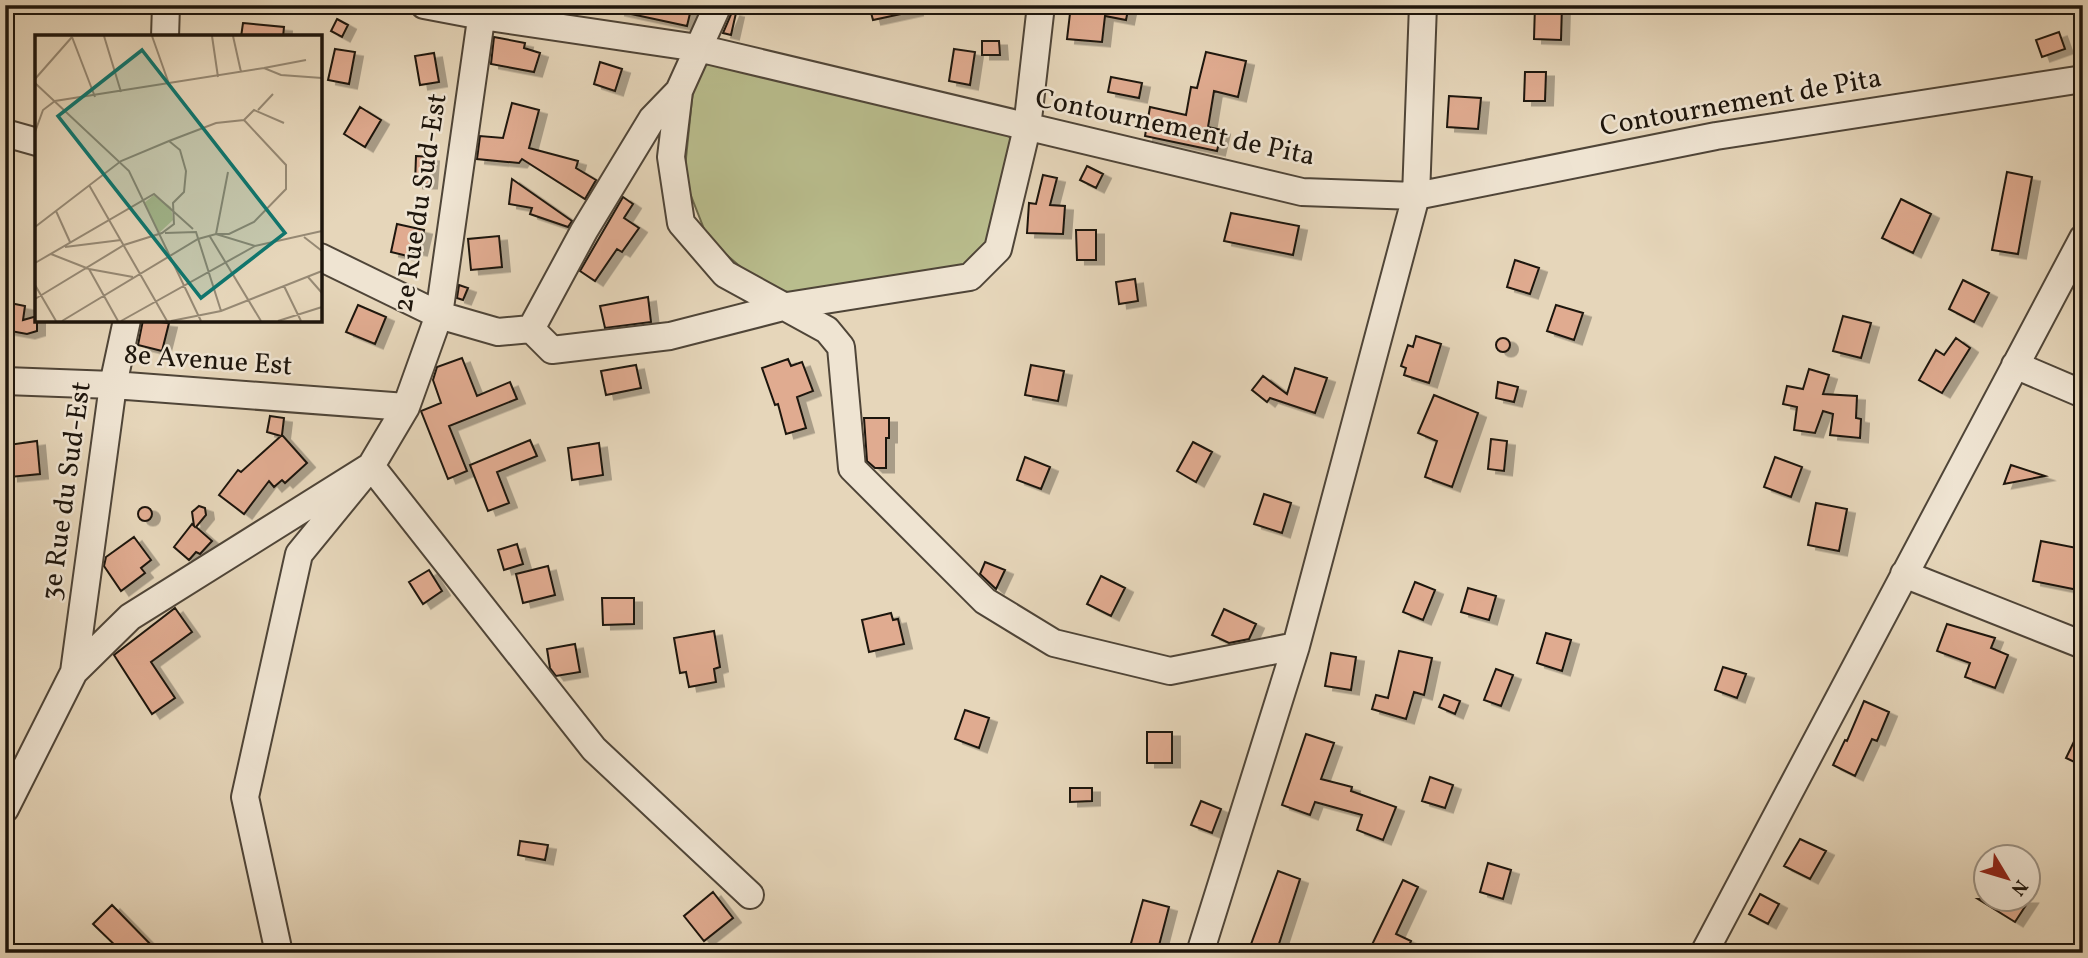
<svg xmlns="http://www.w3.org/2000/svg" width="2088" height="958" font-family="Vollkorn,serif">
	<defs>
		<filter id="shadow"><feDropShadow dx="8" dy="4.5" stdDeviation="0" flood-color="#0004"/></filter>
	</defs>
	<rect width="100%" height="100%" fill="#e6d6ba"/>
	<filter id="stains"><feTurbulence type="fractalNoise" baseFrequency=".00286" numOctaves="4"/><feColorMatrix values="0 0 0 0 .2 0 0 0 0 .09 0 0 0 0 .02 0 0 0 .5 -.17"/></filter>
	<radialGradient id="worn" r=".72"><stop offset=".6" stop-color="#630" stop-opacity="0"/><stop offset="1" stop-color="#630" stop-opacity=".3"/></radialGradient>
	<!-- green -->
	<path fill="#b9bd8d" stroke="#6b694c" stroke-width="2" d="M715,59L993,126L1014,140L994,236L954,274L812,297L764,287L708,239L684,178L692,99L698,68Z"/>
	<!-- building -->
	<path fill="#e0ab90" stroke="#1d150c" stroke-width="2" filter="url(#shadow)" d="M618,5H692L687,26L617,11Z
		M869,5H914L915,11L873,20Z
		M1071,5H1129L1126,20L1105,16L1102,42L1067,39Z
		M1535,5H1562L1561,40L1534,39Z
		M732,12L736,13L731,35L723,33Z
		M337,19L348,25L342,37L331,31Z
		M243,23L284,27L283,37H241Z
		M2059,32L2065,49L2042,57L2036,40Z
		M494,37L525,43L524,48L540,53L534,72L491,64Z
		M982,41H999L1000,55H982Z
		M335,49L355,52L349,84L328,80Z
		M954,49L975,52L970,85L949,81Z
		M1206,52L1246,61L1238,97L1214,91L1208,127L1222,130L1217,151L1145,136L1150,107L1186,115L1191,87L1197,88Z
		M434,53L439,82L420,85L415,56Z
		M600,62L622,69L615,91L594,84Z
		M1525,72H1546L1545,101H1524Z
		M1111,77L1142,83L1139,98L1108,92Z
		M1449,96L1481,98L1478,129L1447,127Z
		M512,103L539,110L529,148L578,161L576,168L596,180L585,199L522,159L519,163L477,159L480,136L503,138Z
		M360,107L381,120L365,147L344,134Z
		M416,156L431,157L429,184H415Z
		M1087,166L1103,174L1096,188L1080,180Z
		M2007,172L2032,177L2018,254L1992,250Z
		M1043,175L1057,178L1050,205L1065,206L1063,234L1027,233L1029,203L1036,204Z
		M512,179L572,221L568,227L530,214L532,208L509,204Z
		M623,197L633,204L624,218L639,228L622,252L617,249L595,281L580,271Z
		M1901,199L1931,214L1913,253L1882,238Z
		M1231,213L1299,226L1293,255L1224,241Z
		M397,224L424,230L419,251L414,250L412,257L391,252Z
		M1076,230H1096V260H1077Z
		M499,236L502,267L471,270L468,239Z
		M1515,260L1539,268L1530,294L1507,287Z
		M1135,279L1138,301L1119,304L1116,282Z
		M1963,280L1989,293L1974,322L1949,309Z
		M459,285L468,288L463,300L457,298Z
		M648,297L651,322L605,328L600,306Z
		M5,302L25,306L23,320L37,316V331L27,334L5,330Z
		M358,305L386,317L375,344L346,332Z
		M1556,305L1583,313L1574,340L1547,331Z
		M1843,316L1871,323L1861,358L1833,351Z
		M143,320L169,323L162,351L138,345Z
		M1416,336L1441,344L1429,383L1404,375L1406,368L1401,366L1408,345L1413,347Z
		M1496 345a7 7 0 1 1 14 0a7 7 0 1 1-14 0Z
		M1956,338L1970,348L1942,393L1919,380L1936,350L1944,355Z
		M462,358L477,396L510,382L517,399L449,426L467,471L448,479L421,411L441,403L433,380L437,367Z
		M788,359L791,366L802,362L813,391L797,397L806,428L786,434L778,404L775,405L762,368Z
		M636,365L641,388L606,395L601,371Z
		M1031,365L1064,371L1058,401L1025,395Z
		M1295,368L1327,378L1315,413L1270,398L1267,402L1252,390L1263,376L1287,394Z
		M1809,369L1829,375L1823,394L1857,396L1856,418L1861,419L1860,438L1830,435L1833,414L1823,411L1815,433L1794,430L1797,407L1783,404L1787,386L1803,389Z
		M1498,382L1518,387L1514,402L1496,398Z
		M1434,395L1478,413L1452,487L1425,477L1437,441L1418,433Z
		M270,416L284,418L282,435L307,463L285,483L282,480L274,487L269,481L244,514L219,495L238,470L241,472L281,436L267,432Z
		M864,418H889V438H886V468H875L867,461Z
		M1491,439L1507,441L1504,471L1488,469Z
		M530,440L537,456L497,472L509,503L488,511L470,465Z
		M37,441L40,474L10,477L8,445Z
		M1193,442L1212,452L1196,482L1177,471Z
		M599,443L603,475L572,480L568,448Z
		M1025,457L1050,467L1041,489L1017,480Z
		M1775,457L1802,467L1791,497L1764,487Z
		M2011,465L2045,476L2004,484Z
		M1264,494L1291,503L1282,533L1254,524Z
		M1816,503L1847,509L1839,551L1808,545Z
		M199,506L205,508L206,515L196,527L212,541L200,554L196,552L189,560L174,547L192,524L194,526L192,512Z
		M138 514a7 7 0 1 1 14 0a7 7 0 1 1-14 0Z
		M134,537L151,560L141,568L145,573L121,591L104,566L106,557Z
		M2041,541L2082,549L2079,565L2083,566V591L2033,581Z
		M517,544L523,564L504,570L498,550Z
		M985,562L1005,570L996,589L980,574Z
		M548,566L555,595L523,603L516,574Z
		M429,570L442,591L423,604L409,582Z
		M1101,576L1125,588L1111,616L1087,604Z
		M1415,582L1435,590L1423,620L1403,612Z
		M1468,588L1496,596L1489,620L1461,612Z
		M602,598H634V624L603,625Z
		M175,608L192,632L151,662L175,698L152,714L114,655Z
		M1224,609L1256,624L1249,639L1229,643L1212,635Z
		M891,613L893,620L898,619L904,644L869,652L862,620Z
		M1947,624L1995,638L1991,648L2008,655L1995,688L1965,677L1970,663L1937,651Z
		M714,631L720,667L714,669L716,682L689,687L686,672L680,673L674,638Z
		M1546,633L1571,640L1562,671L1537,663Z
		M575,644L580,672L556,676L550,668L547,649Z
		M1399,651L1432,658L1424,695L1414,692L1406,719L1372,709L1376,695L1388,698Z
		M1331,653L1356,657L1351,690L1325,686Z
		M1723,667L1746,674L1737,698L1715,690Z
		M1496,669L1513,675L1501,706L1484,700Z
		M1444,695L1460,701L1455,714L1439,707Z
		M1864,701L1889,712L1877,741L1872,739L1855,776L1833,765L1845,740L1847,741Z
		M965,710L989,718L979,748L955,739Z
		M2083,723V766L2066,758Z
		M1147,732H1172V763H1147Z
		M1306,734L1334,743L1321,779L1352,787L1351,791L1396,807L1383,840L1357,830L1362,815L1315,802L1310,815L1282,805Z
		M1430,777L1453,785L1445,808L1422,801Z
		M1070,788H1092V801L1070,802Z
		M1201,801L1221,809L1212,833L1191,825Z
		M1800,839L1826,851L1810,879L1784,866Z
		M520,841L548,845L545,860L518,855Z
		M1488,863L1511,870L1503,899L1480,892Z
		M1278,871L1300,879L1276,953H1265L1250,947Z
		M1403,880L1418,887L1396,934L1411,941L1406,953H1368Z
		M713,892L733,918L704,941L684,916Z
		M1760,894L1779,904L1768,924L1749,914Z
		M1978,899H2030L2015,922Z
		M1143,900L1169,907L1157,953L1130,947Z
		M112,905L159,953H123L93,924Z"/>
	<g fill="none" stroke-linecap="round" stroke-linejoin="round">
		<!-- minor casing -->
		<g stroke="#4f4538" stroke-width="30">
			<path id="minor" d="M424,5L482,16L698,48L1302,192L1416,196L1716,136L2083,79
				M718,5L679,91L671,157L681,223L725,274L827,330L841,347L852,468L985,601L1054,643L1170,671L1296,646
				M165,37L166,5
				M5,133L37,142
				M320,257L439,315L498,332L531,329L584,231L652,119L679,91
				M531,329L552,350L670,336L787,306L970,277L998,249L1027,128L1041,5
				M2015,365L2083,394
				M5,381L113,385L406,407
				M1904,574L2083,645
				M74,672L113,385L127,320
				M5,809L74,672L130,617L371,466L406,407L439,315L483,5
				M279,953L245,797L299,554L371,466L594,749L750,895
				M1200,953L1296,646L1416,196L1423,5
				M1704,953L2083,238"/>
		</g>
		<!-- minor -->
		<use href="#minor" stroke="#efe4d2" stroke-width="26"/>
	</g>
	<g text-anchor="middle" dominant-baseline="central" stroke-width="5" stroke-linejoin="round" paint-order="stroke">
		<!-- street labels -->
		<g font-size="28" fill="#1d150c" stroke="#efe4d2">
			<text transform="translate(1741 103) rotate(-10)">Contournement de Pita</text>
			<text transform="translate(1175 128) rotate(12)">Contournement de Pita</text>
			<text transform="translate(421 203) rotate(-81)">2e Rue du Sud-Est</text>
			<text transform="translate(208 361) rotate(4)">8e Avenue Est</text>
			<text transform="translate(67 491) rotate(-82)">3e Rue du Sud-Est</text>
		</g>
	</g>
	<!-- overview -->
	<g transform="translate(35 35)">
		<rect width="287" height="287" fill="#e6d6ba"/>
		<path d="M119,160L136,172L138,185L124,198L109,168Z" fill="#b9bd8d"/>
		<path fill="none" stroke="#968974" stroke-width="2" d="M69,1L86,57M117,1L134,49M177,1L183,42M198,1L206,37M37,2L60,62M229,33L271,25M0,44L37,2M0,48L94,136L166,286M223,75L238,59M0,97L8,75L20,66L229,33L246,40L287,43M193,137L181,199H194L219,187L251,154V130L209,85M54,150L132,286M21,176L35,207M0,192L86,126L134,106L181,88L209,85L219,75L249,88M130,198L161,197L186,276M174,200L226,286M269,202L287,216M30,212L86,205M16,219L54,234L98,242M0,228L119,159L158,194M54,234L83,286M273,242L287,258M0,250L21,286M249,251L266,286M0,264L89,210L127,198L139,189L138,168L149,157L151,136L145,115L134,106M27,286L163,204L181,199L220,211L287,196M86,286L220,211M136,286L186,276L287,236M243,286L287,272"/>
		<path fill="#0f766e" fill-opacity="0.15" stroke="#0f766e" stroke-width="3.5" d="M107,15L250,198L166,263L23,81Z"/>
		<rect width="287" height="287" fill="none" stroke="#1d150c" stroke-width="3.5"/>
	</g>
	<!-- margin -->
	<rect width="2088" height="958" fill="none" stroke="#e6d6ba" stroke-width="28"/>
	<rect x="7" y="7" width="2074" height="944" fill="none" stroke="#1d150c" stroke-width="3.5"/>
	<rect x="14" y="14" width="2060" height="930" fill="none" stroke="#1d150c" stroke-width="2"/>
	<!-- north arrow -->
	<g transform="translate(2007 878) rotate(128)"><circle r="33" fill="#efe4d2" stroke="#9b9183" stroke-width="2"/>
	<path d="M0-5L12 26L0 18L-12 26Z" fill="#8f2418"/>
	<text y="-10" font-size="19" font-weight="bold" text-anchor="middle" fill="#1d150c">N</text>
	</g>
	<rect width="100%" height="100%" filter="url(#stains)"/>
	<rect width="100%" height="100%" fill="url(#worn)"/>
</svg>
